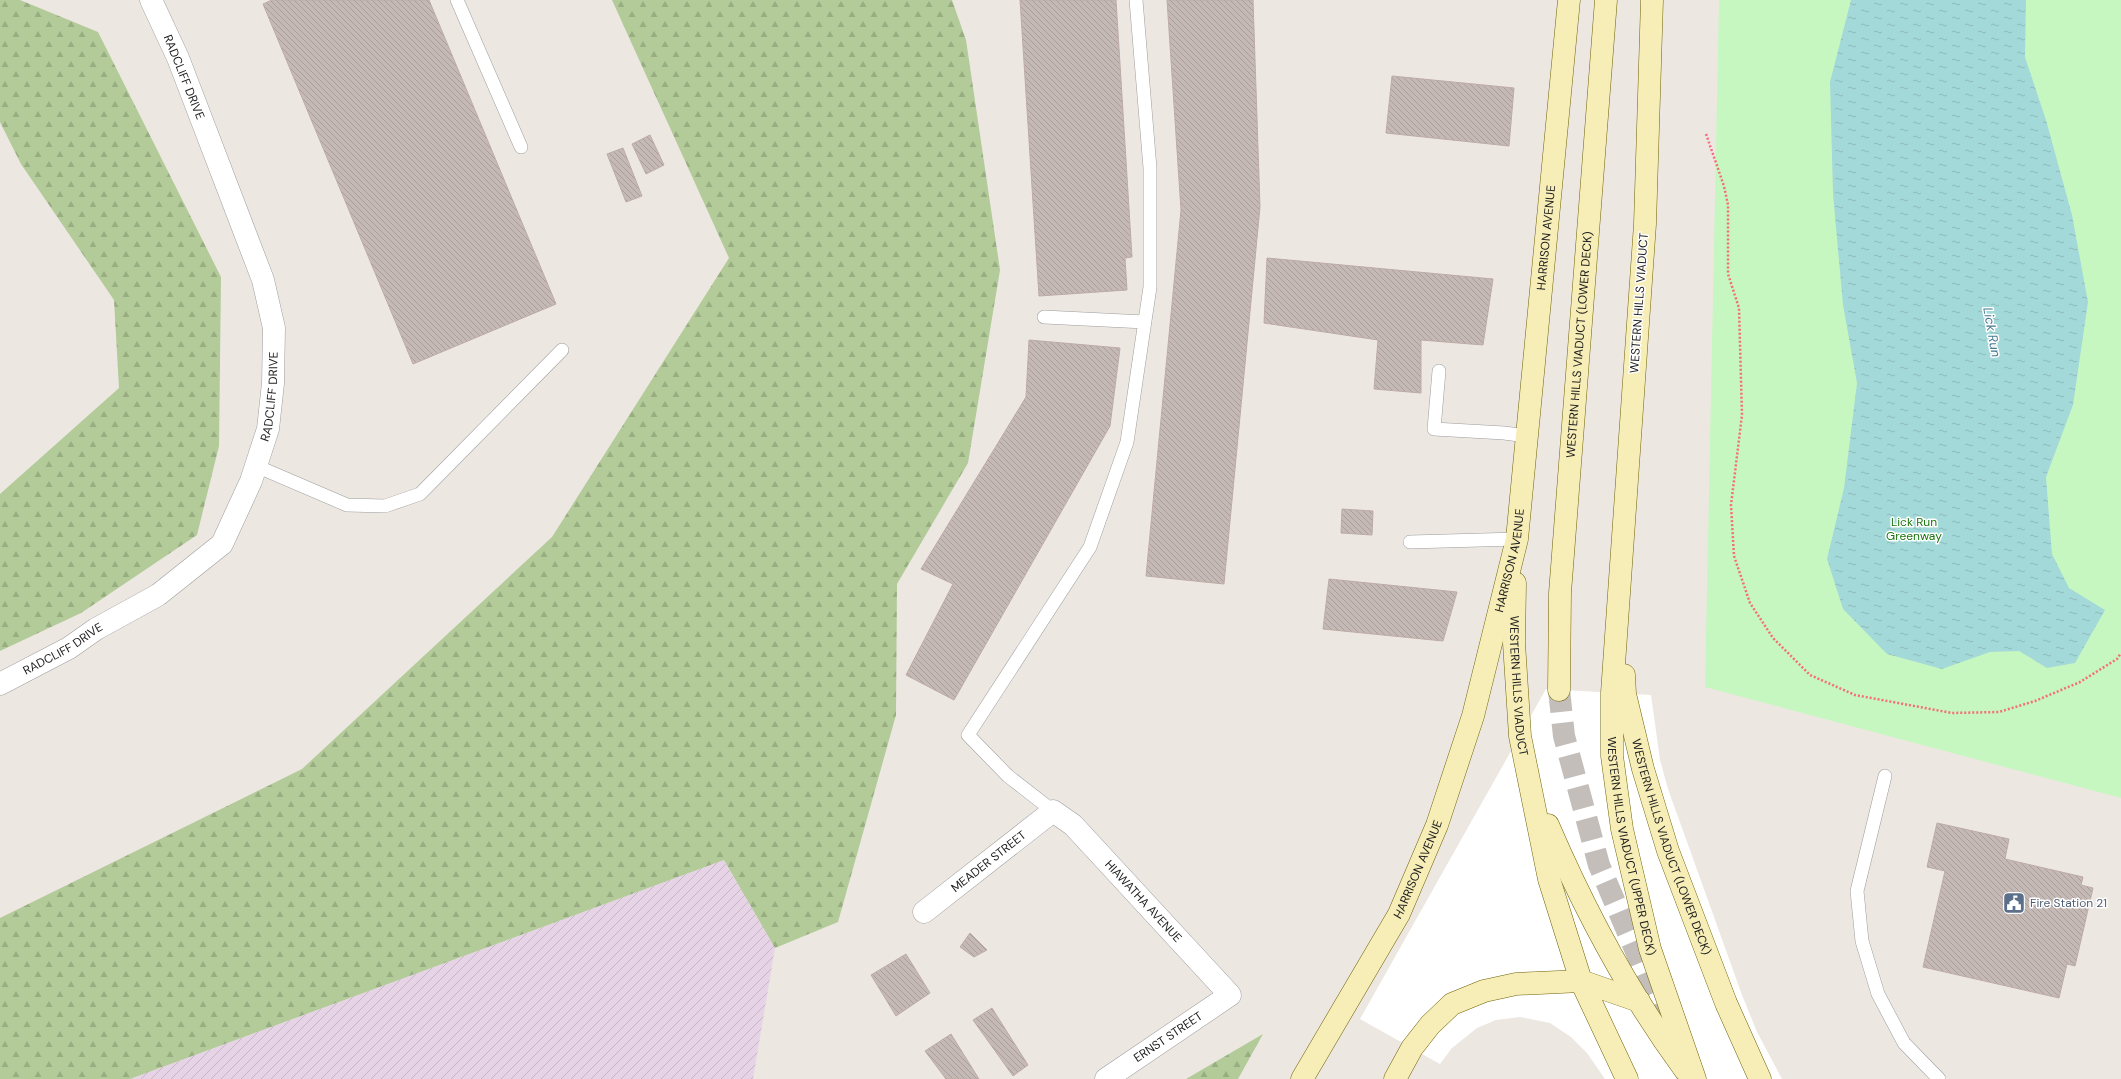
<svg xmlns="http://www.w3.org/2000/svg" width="2121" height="1079" font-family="'DM Sans',sans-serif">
	<defs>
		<pattern id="industrial-furrows" width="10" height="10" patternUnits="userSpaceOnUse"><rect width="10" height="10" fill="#e6d4e6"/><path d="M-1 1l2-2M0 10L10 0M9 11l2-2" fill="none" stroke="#c5b5c5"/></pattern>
		<pattern id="forest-firs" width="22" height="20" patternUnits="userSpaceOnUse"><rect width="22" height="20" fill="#b2cb98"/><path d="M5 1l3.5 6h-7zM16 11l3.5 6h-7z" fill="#98ae82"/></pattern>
		<pattern id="water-ripples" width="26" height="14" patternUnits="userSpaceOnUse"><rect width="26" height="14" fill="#a4d9da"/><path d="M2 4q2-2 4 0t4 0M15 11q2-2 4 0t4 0" fill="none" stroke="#8dbaba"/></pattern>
		<pattern id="building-back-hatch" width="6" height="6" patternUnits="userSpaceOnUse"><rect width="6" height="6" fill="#c5b9b6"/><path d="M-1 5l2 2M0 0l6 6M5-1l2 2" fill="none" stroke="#a99e9c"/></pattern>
	</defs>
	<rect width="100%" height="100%" fill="#ede7e2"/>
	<!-- industrial -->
	<path fill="url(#industrial-furrows)" d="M724,860L775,948L753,1079H130Z"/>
	<!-- forest -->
	<path fill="url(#forest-firs)" d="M0,0H20L98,32L221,277L219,446L197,535L81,613L0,651V494L119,388L114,300L21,164L0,122Z
		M612,0H952L966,40L1000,270L968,463L897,584L896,715L838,922L775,948L724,860L130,1079H0V918L302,769L552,537L729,258Z
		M1263,1034L1238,1079H1186Z"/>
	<!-- park -->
	<path fill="#c7f7c0" d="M1719,0H2121V798L1705,687Z"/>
	<!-- water -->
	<path fill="url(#water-ripples)" d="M1851,0H2026L2025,57L2046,120L2072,215L2088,302L2073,405L2046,477L2052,554L2069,588L2105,610L2075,663L2047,668L2019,651L1990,652L1942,669L1887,654L1843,609L1827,559L1844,488L1857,383L1843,305L1833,194L1830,82Z"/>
	<!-- pier -->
	<path fill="#fff" d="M1546,689L1651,695L1660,760L1668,789L1742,995L1757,1032L1782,1079H1605L1587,1053L1571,1037L1550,1023L1520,1017L1496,1020L1477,1028L1452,1048L1440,1064L1360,1019Z"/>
	<!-- building -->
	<path fill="url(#building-back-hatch)" stroke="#beaba5" d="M272,0H429L556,304L413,364L263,4Z
		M1020,0H1116L1132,257L1125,258L1127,290L1039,296Z
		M1167,0H1253L1260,207L1224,584L1146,576L1181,210Z
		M1392,76L1514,88L1509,146L1386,133Z
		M650,135L664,165L646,174L632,144Z
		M623,148L642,196L626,202L607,154Z
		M1267,258L1493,279L1483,345L1421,340V393L1374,389L1378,340L1264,323Z
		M1029,340L1120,348L1110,426L954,700L906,675L953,584L921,569L1026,397Z
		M1342,509L1373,511L1372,535L1341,533Z
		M1329,579L1457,592L1443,641L1323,629Z
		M1937,823L2009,839L2005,859L2083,877L2081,885L2093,888L2075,966L2067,964L2059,998L1923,967L1945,871L1927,867Z
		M970,933L987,950L974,957L960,947Z
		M906,954L930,993L896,1016L871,975Z
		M992,1008L1028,1065L1013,1076L973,1020Z
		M951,1034L979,1079H946L925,1051Z"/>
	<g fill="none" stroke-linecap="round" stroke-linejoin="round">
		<!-- secondary-tunnel -->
		<path stroke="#c3beba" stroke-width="22" stroke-dasharray="22 11" stroke-linecap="butt" d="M1559,690L1564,736L1599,865L1667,1024"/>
		<!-- lane casing -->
		<g stroke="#9d9d9d" stroke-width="14">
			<path id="lane" d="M457,0L521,147
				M1044,317L1145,322
				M1439,371L1434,429L1504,433L1527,436
				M256,466L347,505L385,506L420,494L562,350
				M1410,542L1517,539
				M1885,776L1857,891L1862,941L1878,994L1904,1043L1939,1079
				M1053,811L1008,776L968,735L1090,547L1127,442L1150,287V168L1136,0"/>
		</g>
		<!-- street casing -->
		<g stroke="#9d9d9d" stroke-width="23">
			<g id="street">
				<path id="s1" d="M0,684L69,648L96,629L158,595L222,544L251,481L268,429L273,383L274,328L263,280L178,58L151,0"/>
				<path id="s2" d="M924,912L1053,811L1073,825L1230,995L1106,1079"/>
			</g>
		</g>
		<!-- secondary casing -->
		<g stroke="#6e6408" stroke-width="23">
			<g id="secondary">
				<path id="s3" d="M1652,0L1645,224L1612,693V756L1622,829L1650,949L1695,1079"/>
				<path id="s4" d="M1515,583L1514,643L1520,736L1549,879L1581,981L1627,1079"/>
				<path id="s5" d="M1624,675L1625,694L1643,769L1668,851L1726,1003L1760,1079"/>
				<path id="s6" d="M1559,690L1560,593L1606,0"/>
				<path d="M1548,825C1585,911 1629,994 1685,1070"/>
				<path id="s7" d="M1302,1079L1399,914L1437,825L1473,716L1517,539L1569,0"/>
				<path d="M1395,1079L1412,1048L1430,1025L1452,1004L1484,991L1516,984L1581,981L1639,1001"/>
			</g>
		</g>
		<!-- path -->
		<path stroke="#f56c7a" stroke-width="2.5" stroke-dasharray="2 2" stroke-linecap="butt" d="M1706,134L1724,186L1728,205V274L1739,308L1742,415L1731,505L1734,556L1750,603L1773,638L1810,675L1855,695L1952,713L1999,712L2035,701L2080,682L2117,659L2121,653"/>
		<!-- lane -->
		<use href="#lane" stroke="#fff" stroke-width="13"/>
		<!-- street -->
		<use href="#street" stroke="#fff" stroke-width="22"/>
		<!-- secondary -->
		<use href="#secondary" stroke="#f7edb7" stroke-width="22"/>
	</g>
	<!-- icons -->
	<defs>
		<g id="civic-square" transform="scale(1.15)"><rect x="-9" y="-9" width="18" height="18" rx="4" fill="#5c6f8a" stroke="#fff"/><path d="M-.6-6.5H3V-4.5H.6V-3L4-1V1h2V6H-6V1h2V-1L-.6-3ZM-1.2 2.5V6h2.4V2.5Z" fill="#fff"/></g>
	</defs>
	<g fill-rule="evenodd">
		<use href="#civic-square" x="2014" y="903"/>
	</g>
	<g text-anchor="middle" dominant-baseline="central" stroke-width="3" stroke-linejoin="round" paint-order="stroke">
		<!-- street labels -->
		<g font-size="12" fill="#1c1c1c" stroke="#fff">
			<text transform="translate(184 77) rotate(68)">RADCLIFF DRIVE</text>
			<text stroke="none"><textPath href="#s7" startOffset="888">HARRISON AVENUE</textPath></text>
			<text transform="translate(1639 303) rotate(-86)">WESTERN HILLS VIADUCT</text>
			<text stroke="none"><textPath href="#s6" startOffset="346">WESTERN HILLS VIADUCT (LOWER DECK)</textPath></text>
			<text stroke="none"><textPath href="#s1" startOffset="420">RADCLIFF DRIVE</textPath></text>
			<text stroke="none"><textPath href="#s7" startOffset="563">HARRISON AVENUE</textPath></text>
			<text stroke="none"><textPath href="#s1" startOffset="72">RADCLIFF DRIVE</textPath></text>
			<text stroke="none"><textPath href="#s4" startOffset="103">WESTERN HILLS VIADUCT</textPath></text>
			<text stroke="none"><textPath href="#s3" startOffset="849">WESTERN HILLS VIADUCT (UPPER DECK)</textPath></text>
			<text stroke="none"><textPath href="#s5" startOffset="179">WESTERN HILLS VIADUCT (LOWER DECK)</textPath></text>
			<text stroke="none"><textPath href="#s2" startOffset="82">MEADER STREET</textPath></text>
			<text stroke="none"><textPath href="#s7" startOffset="240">HARRISON AVENUE</textPath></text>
			<text stroke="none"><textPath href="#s2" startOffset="292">HIAWATHA AVENUE</textPath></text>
			<text transform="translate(1168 1037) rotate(-34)">ERNST STREET</text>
		</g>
		<!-- park labels -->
		<g font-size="12" fill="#1c760f" stroke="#fff">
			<text x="1914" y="522">Lick Run<tspan x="1914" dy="14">Greenway</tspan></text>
		</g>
		<!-- service labels -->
		<g font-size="12" fill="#4e5e75" stroke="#fff" text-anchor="start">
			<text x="2030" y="903">Fire Station 21</text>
		</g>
		<!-- water labels -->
		<g font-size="13" font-style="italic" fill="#447a91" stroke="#fff">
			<text transform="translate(1992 332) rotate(80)">Lick Run</text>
		</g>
	</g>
</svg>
